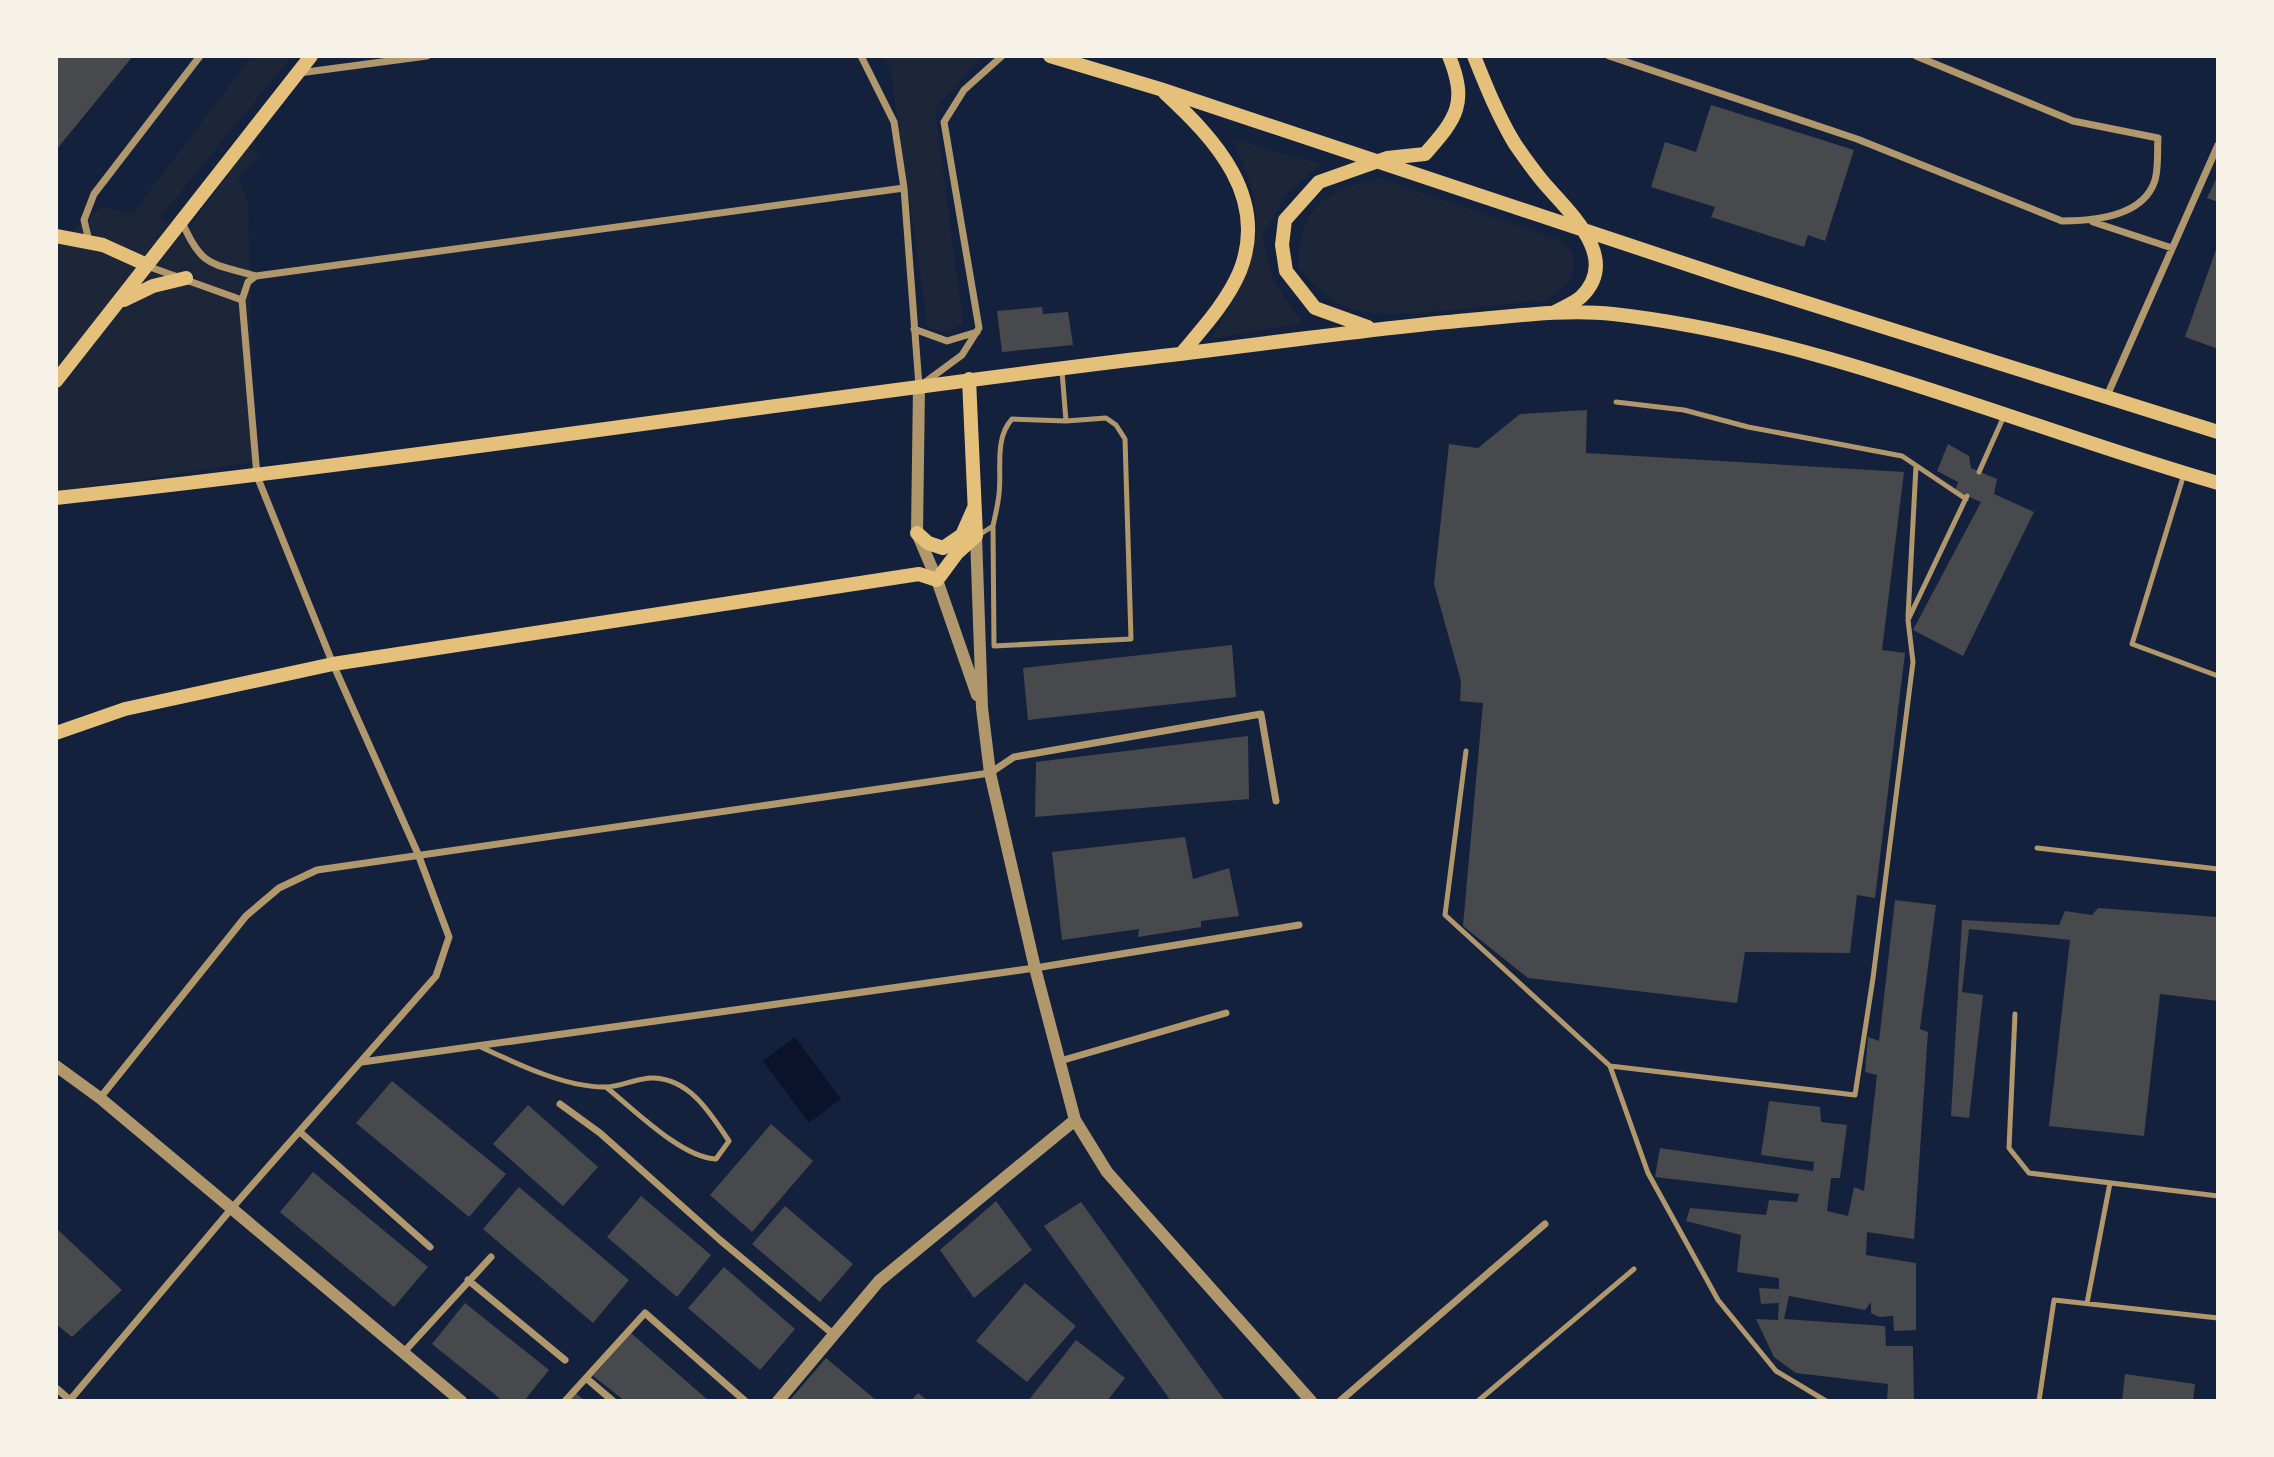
<svg xmlns="http://www.w3.org/2000/svg" width="2274" height="1457" font-family="'Varela Round',sans-serif">
	<rect width="100%" height="100%" fill="#14213d"/>
	<!-- green -->
	<path fill="#1d2539" d="M252,56H292L160,217L183,236L248,146L260,155L238,178L248,202L255,462L56,492V243L103,206L132,214Z
		M882,56H983L935,109L963,323L947,332L928,328L890,69Z
		M1232,139L1321,164L1285,195L1262,237L1274,282L1303,323L1211,339C1255,262 1275,225 1232,139Z
		M1381,179L1558,239L1573,252C1574,280 1570,285 1546,300C1499,304 1388,323 1348,308C1326,299 1313,285 1298,267C1299,208 1324,189 1381,179Z"/>
	<!-- water -->
	<path fill="#0b132b" d="M795,1037L841,1099L809,1123L763,1061Z"/>
	<!-- building -->
	<path fill="#48494c" d="M56,56H133L56,150Z
		M1711,105L1854,150L1825,241L1808,235L1804,247L1711,217L1715,207L1651,187L1665,142L1696,152Z
		M2218,175V202L2207,198Z
		M2218,244V349L2185,337Z
		M1042,307L1043,314L1068,312L1073,345L1002,352L997,311Z
		M1587,410L1586,453L1904,472L1882,650L1905,653L1875,898L1857,895L1850,953L1745,952L1737,1003L1528,978L1463,926L1483,703L1460,701L1461,681L1434,584L1449,444L1478,448L1520,414Z
		M1948,444L1969,456L1971,468L1997,479L1994,494L2034,512L1963,656L1913,630L1981,502L1955,491L1958,482L1937,471Z
		M1232,645L1236,697L1028,720L1023,668Z
		M1248,736L1249,799L1035,817L1036,762Z
		M1185,837L1193,879L1229,868L1239,916L1201,921V927L1138,937L1139,929L1062,940L1052,852Z
		M1895,900L1936,905L1920,1029L1928,1032L1914,1239L1867,1232L1866,1255L1916,1263V1330L1894,1331L1893,1316L1879,1317L1871,1313V1302L1865,1310L1789,1296L1784,1319L1885,1326L1886,1346H1913L1914,1401H1887L1888,1384L1796,1373L1774,1357L1756,1319L1778,1320L1779,1303L1761,1304L1759,1288L1779,1289V1278L1737,1272L1741,1235L1686,1221L1690,1208L1766,1215L1769,1200L1797,1202L1799,1194L1655,1177L1660,1148L1813,1171L1814,1162L1761,1155L1769,1101L1820,1107L1821,1122L1847,1125L1840,1178H1831L1827,1211L1848,1216L1854,1187L1864,1191L1877,1075L1865,1072L1868,1037L1879,1041Z
		M2098,908L2218,917V1001L2160,994L2144,1136L2049,1126L2070,940L1969,929L1962,992L1983,995L1969,1118L1951,1116L1962,920L2059,925L2065,911L2092,915Z
		M392,1081L506,1174L469,1217L356,1123Z
		M528,1105L598,1167L563,1206L493,1144Z
		M771,1124L813,1161L752,1232L710,1195Z
		M313,1172L428,1267L394,1307L280,1212Z
		M519,1187L629,1280L593,1323L483,1229Z
		M641,1196L711,1255L677,1297L607,1237Z
		M996,1201L1032,1250L974,1298L940,1250Z
		M1081,1202L1225,1401H1171L1044,1226Z
		M785,1206L853,1264L820,1302L752,1244Z
		M56,1228L122,1290L72,1337L56,1324Z
		M724,1267L795,1329L760,1370L688,1308Z
		M1025,1283L1076,1326L1027,1382L976,1341Z
		M465,1303L549,1370L524,1401H503L432,1344Z
		M631,1333L709,1401H625L593,1376Z
		M1076,1340L1125,1378L1107,1401H1028Z
		M826,1358L877,1401H789Z
		M2125,1374L2195,1384L2193,1401H2122Z
		M576,1393L585,1401H570Z
		M918,1393L928,1401H911Z"/>
	<g fill="none" stroke-linecap="round" stroke-linejoin="round">
		<!-- service -->
		<path stroke="#b1986c" stroke-width="5" d="M1062,371L1066,421
			M1616,402L1684,410L1748,427L1902,456L1966,499
			M1979,472L2004,416
			M2184,474L2132,644L2218,676
			M979,535L993,526C995,516 998,505 999,494C1002,469 994,439 1012,419L1066,421L1106,418L1116,425L1125,439L1131,639L994,646L993,526
			M1908,617L1916,466
			M1466,751L1445,915L1610,1066L1648,1173L1718,1300L1776,1371L1826,1401
			M2037,848L2218,869
			M2015,1014L2009,1148L2029,1173L2218,1196
			M479,1046C515,1063 566,1088 606,1087C622,1087 638,1077 654,1078C691,1080 710,1113 729,1141L716,1159C682,1158 633,1109 606,1087
			M1610,1066L1855,1095L1873,978L1913,662L1908,620L1967,496
			M2087,1303L2110,1183
			M1478,1401L1634,1269
			M2039,1401L2054,1300L2218,1318"/>
		<!-- minor -->
		<path stroke="#b1986c" stroke-width="7" d="M861,56L894,122L904,188L919,386
			M1609,56L1857,139L2062,221C2093,221 2141,217 2154,183C2159,171 2157,151 2158,138L2073,121L1916,56
			M299,73L427,56
			M182,222C202,268 211,263 256,276
			M2093,222L2172,248
			M89,241L84,220L94,194L200,56
			M147,266L242,300
			M914,329L947,341L977,332
			M924,383L962,355L979,328L944,122L964,90L1002,56
			M2106,398L2218,145
			M1060,1061L1226,1013
			M362,1062L1035,968L1299,925
			M100,1098L246,916L279,888L317,870L990,773L1014,757L1261,714L1276,801
			M560,1104L600,1133L720,1240L833,1334
			M300,1132L430,1247
			M468,1280L565,1360
			M403,1353L491,1257
			M586,1378L613,1401
			M56,1388L71,1401
			M70,1400L232,1208L436,976L449,937L418,854L333,664L257,476L242,300L248,282L256,276L904,188
			M565,1401L645,1313L745,1401
			M1340,1401L1545,1224"/>
		<!-- tertiary -->
		<path stroke="#b1986c" stroke-width="12" d="M919,386L917,533L937,580L977,695
			M976,536L982,708L990,773L1035,968L1075,1120L1107,1172L1311,1401
			M56,1066L100,1098L461,1401
			M778,1401L879,1281L1075,1120"/>
		<!-- secondary -->
		<path stroke="#e5c07b" stroke-width="14" d="M1050,56L1160,89L1737,281L2218,432
			M1474,56C1486,86 1498,116 1515,144C1524,157 1534,171 1544,183C1568,211 1622,258 1581,297C1574,303 1562,308 1553,313
			M1165,93C1215,139 1269,197 1240,271C1227,302 1202,329 1181,354
			M56,236L103,245L147,265
			M124,300L153,286L186,278
			M1368,327L1315,308L1286,271L1282,245L1285,220L1319,182L1387,158L1425,154C1457,118 1468,103 1449,56
			M56,381L311,56
			M56,498C426,458 793,400 1162,356C1265,344 1367,329 1469,320C1516,316 1566,309 1613,314C1820,337 2019,426 2218,483
			M917,533L928,543L943,548L962,535L974,508
			M56,733L125,709L333,664L919,574L937,580L957,553L976,536L969,379"/>
	</g>
	<!-- border -->
	<rect width="2274" height="1457" fill="none" stroke="#f6f1e7" stroke-width="116"/>
</svg>
